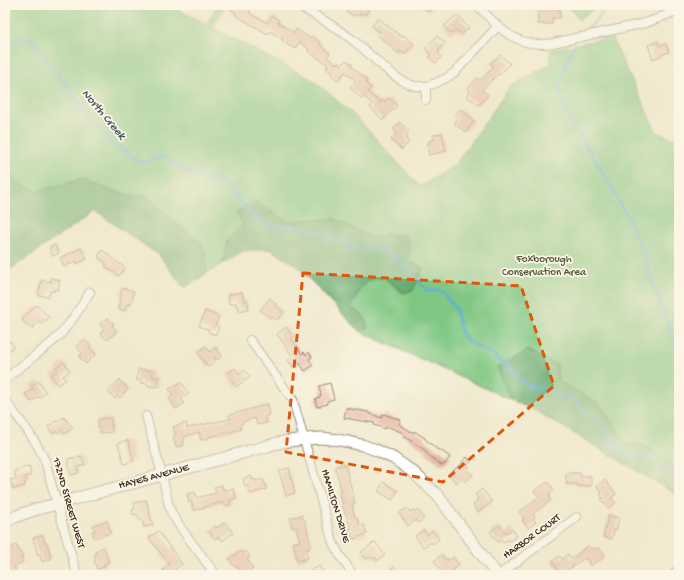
<svg xmlns="http://www.w3.org/2000/svg" width="684" height="580" font-family="'Gochi Hand',sans-serif">
	<rect width="100%" height="100%" fill="#fcf5e5"/>
	<filter id="ink" filterUnits="userSpaceOnUse"><feTurbulence type="fractalNoise" baseFrequency=".025" numOctaves="2"/><feDisplacementMap in="SourceGraphic" scale="8" xChannelSelector="R" yChannelSelector="G"/><feConvolveMatrix kernelMatrix="1 2 1 2 8 2 1 2 1" color-interpolation-filters="sRGB"/></filter>
	<filter id="wash" filterUnits="userSpaceOnUse"><feTurbulence type="fractalNoise" baseFrequency=".012" numOctaves="4" result="noise"/><feDisplacementMap in="SourceGraphic" scale="16" xChannelSelector="R" yChannelSelector="G"/><feGaussianBlur stdDeviation="0.9" result="paint"/><feColorMatrix in="noise" values="0 0 0 0 0 0 0 0 0 0 0 0 0 0 0 0 0 1.4 0 .05"/><feComposite in="paint" operator="in"/></filter>
	<g filter="url(#wash)">
		<rect width="100%" height="100%" fill="#f0e9ce"/>
		<!-- green -->
		<path fill="#80c783" stroke="#5e7850" d="M5,5H167L207,24L217,5H225L213,28L313,80L354,115L420,187L455,165L510,87L551,64L550,50L611,37L657,133L679,140V496L538,412L359,331L296,265L270,249L242,251L184,288L159,255L95,211L5,273V235L7,234L5,220Z
			M568,5H599L579,20Z"/>
		<!-- forest -->
		<path fill="#68ac71" stroke="#526b48" d="M9,172L17,183L37,191L81,179L109,190L135,196L145,195L171,219L200,242L205,251L207,273L184,288L160,256L95,211L5,273V235L7,234L5,220V173Z
			M253,201L289,222L302,220L335,219L371,238L386,234L405,235L411,247L407,260L423,268L413,290L403,293L384,277L373,278L360,288L356,299L350,308C362,314 367,315 367,329L359,331L296,265L270,249L242,251L222,264L227,240L243,225L237,212Z
			M528,350L557,365L558,381L598,403L628,444L644,445L679,470V496L538,412L511,400L497,367Z"/>
		<g fill="none" stroke-linecap="round" stroke-linejoin="round">
			<!-- stream -->
			<path stroke="#5daad6" stroke-width="2.5" d="M584,33L600,16L605,5
				M5,44L8,46L22,38L31,39L42,52L79,103L113,145L125,151L138,161L148,163L157,157H164L198,177L207,179H219L227,185L237,198L250,213L267,224L275,228L289,225L321,233L332,240H343L350,249L364,250L379,248L386,251L415,277L423,287L429,291L439,290L444,293L449,301L455,307L461,332L467,341L494,355L501,362L509,364L516,375L526,384L533,387L545,390L568,399H573L578,403L582,410L595,418L605,429L613,444L622,454L625,456H634L653,460L661,464L667,470L679,479
				M576,44L571,52L559,83L563,108L577,131L607,179L625,213L645,255L652,281L679,354"/>
		</g>
		<g id="blocks">
			<!-- building -->
			<path fill="#e7b8a7" d="M223,5H242L251,10L249,13L268,23L272,16L279,20L278,22L294,33L296,29L310,38L312,36L321,43L320,45L330,53L327,57L336,64L338,62L341,65L346,60L352,65L351,66L367,80L366,83L371,88L368,92L377,100V99L381,103L383,100L385,102L389,98L397,106L383,120L370,107L373,104L363,96L361,98L350,88L356,81L345,72L338,80L331,75L332,73L326,68L328,65L308,51L309,49L299,42L295,49L282,41L283,39L270,31L268,34L235,15L236,13Z
				M350,5H372L365,15L361,13L359,16L356,14L354,16L346,11Z
				M422,5H436L428,12Z
				M560,8V18H552V24H538V10H546V9Z
				M457,15L469,28L462,34L460,31L458,33L456,30L451,34L444,26Z
				M378,18L402,37L404,35L414,44L404,54L400,51L398,54L392,48V47L377,35L380,31L372,26Z
				M437,36L445,43L438,50L440,51L438,53L441,57L436,63L429,57L431,55L425,48Z
				M658,42L659,46L666,44L669,52L661,55L662,56L653,59L648,45Z
				M500,55L510,64L499,75L498,74L482,90L488,95L479,105L472,99L471,100L467,96L471,91L468,88L477,78L481,80L494,66L490,64L494,59L496,60Z
				M460,109L474,121L466,132L455,124L457,118L455,116Z
				M400,122L409,131L406,134L408,136L406,139L409,142L402,150L391,139L397,133L393,129Z
				M442,133L446,151L429,155L427,144L430,143L429,141L435,139L433,135Z
				M55,245L59,253L53,256L49,248Z
				M81,248L87,259L77,264L76,261L64,267L60,258Z
				M102,250L125,268L119,276L105,266L107,264L98,257Z
				M51,278L60,280L58,290L54,289V292L50,291L49,297L38,295L42,280L51,282Z
				M122,288L134,291L131,305L127,304L125,311L118,309Z
				M242,292L244,301L247,300L249,309L239,311V306L236,307V303L229,304L228,295Z
				M270,298L276,304L275,305L284,312L277,320L271,316L270,318L260,310Z
				M36,305L49,317L42,324L39,321L32,329L22,320Z
				M205,311L219,317L215,325L219,327L215,335L208,332L209,330L199,326Z
				M108,318L114,324L112,325L117,331L107,340L100,333L104,330L100,324Z
				M286,327L293,337L291,338L302,354L304,352L306,355L309,352L312,357L309,359L313,365L305,371L299,362L293,367L288,360L293,357L277,334Z
				M5,336L14,346L5,354Z
				M84,340L91,346L89,347L96,354L86,364L79,357L82,353L76,347Z
				M206,346L210,352L216,347L222,356L217,360L214,356L215,361L208,367L197,352Z
				M64,362L70,371L63,376L66,380L58,385L51,375L58,370L56,368Z
				M235,368L239,374L244,370L250,377L236,387L227,374Z
				M138,369L153,371L152,377L159,378L157,387L148,386V384L141,383V380H137Z
				M119,380L128,389L120,398L118,396L115,399L108,392Z
				M38,381L46,392L39,398L38,397L31,402L25,394L33,389L31,386Z
				M181,382L189,394L181,398L184,404L176,409L169,398L173,395L169,389Z
				M330,383L334,399L327,401V404L317,407L315,399L320,397V395H321L319,386Z
				M268,404L270,415L265,416L267,423L257,425L255,418L242,422L243,424L240,425L241,429L209,437V438L201,440L199,432L184,437L185,440L183,441L184,445L176,447L173,436L176,435L173,427L186,423L187,428L230,419L229,415Z
				M346,408L368,412V413L382,418L383,414L401,420L399,424L413,433L414,431L425,438V439L438,450L439,449L450,457L444,465H441L425,452L426,451L402,435L403,433L387,426L386,429L374,425L375,423L344,418Z
				M64,417L73,428L64,434L62,430L58,433L56,431L53,434L48,427L56,421L57,422Z
				M111,418L112,432L100,433V428H98V419Z
				M128,440L134,461L124,464L118,443Z
				M82,456L85,465L78,467L79,473L71,475L68,459Z
				M467,457L471,462L467,465L469,468L468,469L473,475L465,482L462,478L456,483L449,474L463,463L462,462Z
				M345,464L355,503L352,504L355,518L357,517L360,526L364,525L367,534L353,539L349,529H351L346,513L345,514L342,504H343L340,492H342L335,467Z
				M29,466L31,475L25,477L27,482L24,483L25,486L13,489L10,480L16,479L14,471Z
				M289,468L295,493L286,496L279,471Z
				M566,473H580V476H591V486H577V484H566Z
				M251,476L252,480L255,479L256,481L263,479L267,489L250,494L248,486L245,487L243,479Z
				M605,480L616,494L611,498L616,503L608,509L601,499L603,498L600,494L602,493L597,486Z
				M384,482L398,491L392,500L378,491Z
				M548,482L554,490L549,493L551,496L549,497L551,500L533,514L535,517L533,519L536,522L528,528L522,520L524,519L519,512L539,497L534,491Z
				M222,485L224,491L233,488L236,498L230,500L231,504L225,506L224,502L194,510L191,501L189,502L187,494L195,492L197,498L216,493L214,487Z
				M482,489L492,502L478,512L473,505L477,502L476,500L478,498L475,495Z
				M146,500L153,525L144,527L142,519L139,520L137,514L133,515L132,510L135,509L134,503Z
				M407,508L410,512L414,510L415,512L418,510L424,518L418,523L416,520L408,526L399,513Z
				M302,515V518H303L304,520H305L311,546L308,547L309,549L306,550L308,558L297,561L293,543L300,541L296,527L292,528L290,518Z
				M609,515L619,518L616,530H614L612,539L603,537Z
				M107,521L111,533L94,538L92,531H95L93,525Z
				M225,522L233,533L222,541L218,537L215,539L209,531L216,526L217,528Z
				M500,525L505,533L512,529L517,536L509,541L508,539L503,543L501,540L498,542L490,532Z
				M424,530L427,535L433,531L439,539L432,544L431,542L423,547L415,536Z
				M158,531L182,564L175,569L179,575H167L163,569L169,564L149,538Z
				M43,535L45,543H47L51,559L42,562L40,554L38,555L33,538Z
				M375,542L385,555L377,561L375,557L372,559L370,557L366,559L361,552Z
				M16,545L23,557L21,558L23,562L14,567L16,570L9,574L5,567V551Z
				M588,546L591,549L593,547L595,550L598,547L605,556L603,557V558L598,562L597,561L591,566L586,558L583,560V559L561,575L552,561L560,556L562,559L568,554L571,559Z
				M104,547L109,562L104,564L105,567L97,569L94,561L96,560L94,555H96L95,551Z
				M241,551L243,553L246,551L250,557L247,559L253,568L243,575L237,566L235,567L229,559Z
				M441,555L445,560L447,558L448,561L453,557L459,565L453,570L457,575H444L434,561Z
				M679,562V575H667Z
				M319,566L326,575H314L311,571Z
				M394,567L400,575H382Z"/>
		</g>
	</g>
	<g filter="url(#ink)">
		<use href="#blocks" fill-opacity="0" stroke="#968a76" stroke-width="1"/>
		<g fill="none" stroke-linecap="round" stroke-linejoin="round">
			<!-- street casing -->
			<g stroke="#968a76" stroke-width="10">
				<path id="street" d="M297,5C317,16 336,27 354,41C370,53 395,82 415,86C429,88 443,81 454,73L498,26
					M477,5C500,29 517,49 553,43L646,23L679,10
					M426,86V100
					M250,340L293,400L333,543L339,554L353,575
					M5,379L51,343L60,335L74,317L90,292
					M5,400C19,420 36,439 45,461L77,575
					M146,416L162,475L169,506L172,514L183,531L216,575
					M499,575L577,517"/>
			</g>
			<!-- secondary casing -->
			<g stroke="#968a76" stroke-width="13">
				<path id="secondary" d="M5,522L17,516L34,510L282,442L305,439L322,438L339,440L362,445L376,450L393,458L413,472L438,496L497,575"/>
			</g>
			<!-- street -->
			<use href="#street" stroke="#fff" stroke-width="8"/>
			<!-- secondary -->
			<use href="#secondary" stroke="#fff" stroke-width="11"/>
		</g>
	</g>
	<!-- marked area -->
	<path d="M0 0H684V580H0ZM303,273L521,286L554,386L443,482L286,452Z" fill="#f0e9ce" fill-opacity=".55" fill-rule="evenodd"/>
	<path fill="none" stroke="#df570d" stroke-width="3" stroke-dasharray="8 5" stroke-linejoin="round" d="M303,273L521,286L554,386L443,482L286,452Z"/>
	<g text-anchor="middle" dominant-baseline="central" stroke-width="3.5" stroke-linejoin="round" paint-order="stroke">
		<!-- park labels -->
		<g font-size="11" fill="#50593c" stroke="#fcf5e5">
			<text x="544" y="260">Foxborough<tspan x="544" dy="13">Conservation Area</tspan></text>
		</g>
		<!-- street labels -->
		<g font-size="11" fill="#3b2a1e" stroke="#fcf5e5">
			<text transform="translate(154 477) rotate(-15)">HAYES AVENUE</text>
			<text transform="translate(68 503) rotate(74)">172ND STREET WEST</text>
			<text transform="translate(335 506) rotate(73)">HAMILTON DRIVE</text>
			<text transform="translate(532 537) rotate(-36)">HARBOR COURT</text>
		</g>
		<!-- water labels -->
		<g font-size="12" font-style="italic" fill="#47575e" stroke="#fcf5e5">
			<text transform="translate(103 115) rotate(50)">North Creek</text>
		</g>
	</g>
	<!-- margin -->
	<rect width="684" height="580" fill="none" stroke="#fcf5e5" stroke-width="20"/>
</svg>
